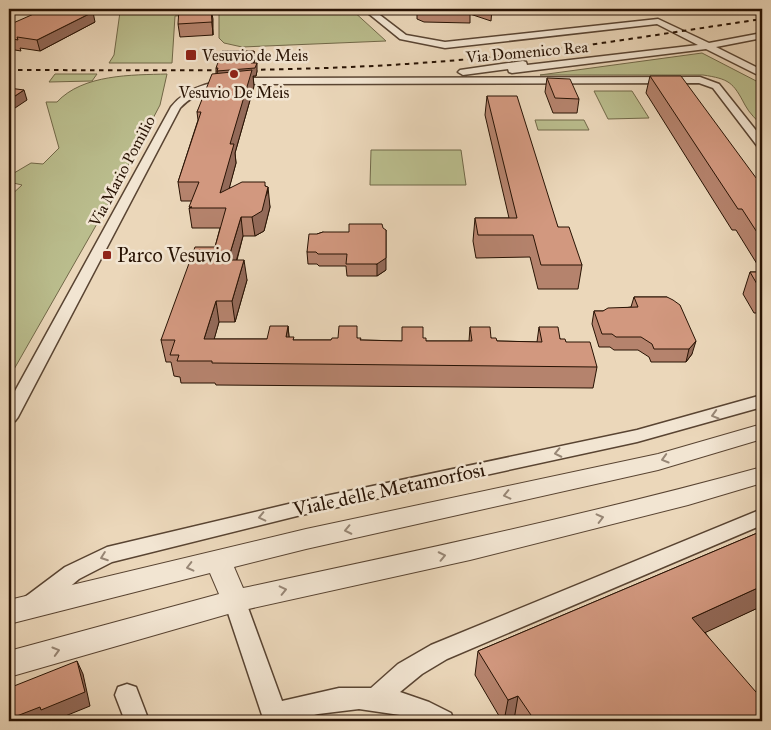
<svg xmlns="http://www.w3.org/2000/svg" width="771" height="730" font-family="'IM FELL Great Primer',serif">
	<rect width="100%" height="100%" fill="#ebd7ba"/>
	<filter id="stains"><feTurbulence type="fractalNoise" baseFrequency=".004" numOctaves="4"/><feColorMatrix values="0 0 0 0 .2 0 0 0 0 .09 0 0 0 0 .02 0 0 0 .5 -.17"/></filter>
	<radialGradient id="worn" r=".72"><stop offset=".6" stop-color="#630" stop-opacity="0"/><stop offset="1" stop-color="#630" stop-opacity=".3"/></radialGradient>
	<!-- green -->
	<path fill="#babd8d" stroke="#716848" d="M31,9H351L386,41L242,47L224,43L219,38V14L175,16L172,63H109L114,55L120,12L48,11Z
		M702,53L762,84V126C757,120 749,113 745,105C733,82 729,79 703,75H540Z
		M55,74H97L92,81L49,82Z
		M167,74L160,105L106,208L9,378V197L22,185L9,182V176L31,163L43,164L59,148L46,102H57C83,74 132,75 167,74Z
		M594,91H632L649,118L608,119Z
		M535,120H584L589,130H538Z
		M371,150H461L466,185H370Z"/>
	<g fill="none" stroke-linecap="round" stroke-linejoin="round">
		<!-- minor casing -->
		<g stroke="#594432" stroke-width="3">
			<path id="minor" d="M363,9H372L406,35L445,42L658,19L709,43L762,33V38L716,47L762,70V77L706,49L512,73L509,72L508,69L463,75L458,72L460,70L523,61L526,62L527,65L698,45L657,24L445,48L400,39Z
				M700,77L719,84L762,138V148L758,147L713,88L699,83L247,84C222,85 198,89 180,108L18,417L15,421L9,423V402L171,107C189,84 219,80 247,78Z
				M762,395V407L637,442L297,516L112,562L79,579L41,611L33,613L25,611L22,604L25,597L65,567L107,547L297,502L637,430Z
				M762,509V525L447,659L422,674L400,692L429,702L451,713L454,721H417L400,715L359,709L318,714L291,721H264L224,601L227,594L235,592L243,594L282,701L339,688H371L398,664L431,645Z
				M127,684L136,687L149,721H125L115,695L118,687Z"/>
		</g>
		<!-- tertiary casing -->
		<g stroke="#594432" stroke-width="2">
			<path id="tertiary" d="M762,424V439L658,470L306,549L234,567L243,588C417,551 591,514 762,467V483L688,505L470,560L235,612L9,677V651L219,594L210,573L9,624V600L306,529L658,454Z"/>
		</g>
		<!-- minor -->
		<use href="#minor" fill="#f2e5d2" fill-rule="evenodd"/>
		<!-- tertiary -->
		<use href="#tertiary" fill="#f2e5d2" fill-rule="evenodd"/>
		<!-- rail -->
		<path stroke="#281304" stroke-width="2" stroke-dasharray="4.5 4.5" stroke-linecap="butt" d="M9,70C151,70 293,73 434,62C544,54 653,35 762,19"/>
	</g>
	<!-- wall -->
	<path fill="#b5836d" stroke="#281304" d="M211,9L213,35L180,37L178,24Z
		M417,9H492L491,21L470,14V23L424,22L417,19Z
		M557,9H589V10Z
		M9,18L11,24L95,22L40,51L20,48L21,51L9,49Z
		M255,59L254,63L257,71L256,76H253L254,86L235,153L236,163L229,188L266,186L270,207L264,231L255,236H243L237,260L247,280L235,322H219L214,339H267L288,326L289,337L294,340H331L357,338L361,340L402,341L423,338L426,341H469L470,327L497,341L537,342L539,327L566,342L597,367L593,388L216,385L215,383H181L180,377L174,376L171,362H166L161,340L215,247L220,228H192L189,208H190L192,201H181L178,182L198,120L197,112L216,74V68Z
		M650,76L762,186V272L736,230H732L646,93Z
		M547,78L579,99L577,113H553L545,92Z
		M487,96L558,227L582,265L578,289H538L530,257L476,258L473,241L475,218H509L485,115Z
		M323,232L386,270L377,276H347L346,266H319L317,264H308L307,252L317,234Z
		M750,272H762V313H754L743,294Z
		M634,297H667L692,354L686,362H651L649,357L638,350H614L610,347H599L592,324L594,311H603L631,307Z
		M762,531V606L705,632L762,721H514V720L510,721H502L475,675L478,651Z"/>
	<!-- shaded-wall -->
	<path fill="#936a59" stroke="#281304" d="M211,9L213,19V35Z
		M93,12L95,22L40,51L37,40Z
		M254,51L255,59L252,68L257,63V71L256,76H253L254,86L235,153L236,163L224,208L220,193L230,144L217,71L251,63Z
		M24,90L27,100L9,112V100Z
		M9,116L12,127L9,129Z
		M268,187L270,207L264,231L255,236L252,217L267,194Z
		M241,217L243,236L231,280L228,260Z
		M386,230V270L377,276V264Z
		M244,260L247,280L235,322L232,301Z
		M216,301L219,322L208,361L204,339Z
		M288,326L290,347L286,337Z
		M696,341L692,354L686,362L689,349Z
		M762,586V606L683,643L692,618Z
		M77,661L83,674L90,706L53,721H46V720L43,721H9V719Z
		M518,696L514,720L510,721H504L508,700Z"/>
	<!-- building -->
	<path fill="#d2987f" stroke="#281304" d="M45,9H64L93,12L37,40L17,37L18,40L9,38V18L11,24Z
		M179,9H211L212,22L178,24Z
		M222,51H254L251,63H257L255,68L217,71L218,68H216Z
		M252,70L230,144H234L220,193L242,182H265V186L268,187L262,211L252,217H241L228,260H244L232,301H216L204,339H267L270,326H288L286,337H294L293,340H331L332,338H338L339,326H357V338H361L360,340L402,341V327H423V338H426V341H472L470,327H490L491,338H496L497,341L542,342L539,327H558L560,339H565L566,342H590L597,367L212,363V361H177L179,355H170L175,340H161L195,247H215L226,208H189L192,207H189L199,182H178L201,112H197L212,74Z
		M650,76H681L762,186V240L742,209H738Z
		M547,78L570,79L579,99L555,98Z
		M9,88L24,90L9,100Z
		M487,96H517L558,227H569L582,265H541L533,235H478L475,218H517Z
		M349,224H382L383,228L386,230V258L377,264H346L347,254H318L316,252H307L309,234H317L323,232H349Z
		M750,272H762V291H761Z
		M634,297H667L673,300L680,305L696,341L689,349H654L652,344L641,337H616L612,334H602L594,311H603L608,308L638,307Z
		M762,531V586L692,618L762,699V721H536L533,718L518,696L508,700L478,651Z
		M77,661L85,692L41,710L40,707L9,719V688Z"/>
	<!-- one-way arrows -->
	<defs><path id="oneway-chevron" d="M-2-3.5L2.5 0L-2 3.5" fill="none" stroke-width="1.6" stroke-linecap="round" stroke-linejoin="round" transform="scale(1.25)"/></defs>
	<g stroke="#978675">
		<use href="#oneway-chevron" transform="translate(715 415) rotate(164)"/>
		<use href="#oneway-chevron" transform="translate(558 453) rotate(168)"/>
		<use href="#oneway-chevron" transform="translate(665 459) rotate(164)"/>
		<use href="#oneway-chevron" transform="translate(507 495) rotate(167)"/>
		<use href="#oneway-chevron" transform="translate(262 517) rotate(167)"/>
		<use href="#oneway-chevron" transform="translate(600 518) rotate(-14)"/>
		<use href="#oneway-chevron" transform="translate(348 530) rotate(168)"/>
		<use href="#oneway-chevron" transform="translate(442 556) rotate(-12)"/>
		<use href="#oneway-chevron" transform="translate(104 557) rotate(160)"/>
		<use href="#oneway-chevron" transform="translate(190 567) rotate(166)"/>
		<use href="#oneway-chevron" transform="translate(283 590) rotate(-13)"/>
		<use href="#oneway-chevron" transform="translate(56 651) rotate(-16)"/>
	</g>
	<!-- markers -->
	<g fill="#8f2418" stroke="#f2e5d2" stroke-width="2">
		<rect x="185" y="49" width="12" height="12" rx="2.5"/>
		<circle cx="234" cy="74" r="5"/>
		<rect x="102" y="250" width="10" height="10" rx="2.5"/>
	</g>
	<g text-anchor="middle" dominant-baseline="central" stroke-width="5" stroke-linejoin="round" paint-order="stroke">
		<!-- far-street labels -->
		<g font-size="16" fill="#281304" stroke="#f2e5d2">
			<text transform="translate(527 52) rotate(-5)">Via Domenico Rea</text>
			<text transform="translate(122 171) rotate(-62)">Via Mario Pomilio</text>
		</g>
		<!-- far-poi labels -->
		<g font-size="16" fill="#281304" stroke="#f2e5d2" text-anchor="start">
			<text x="202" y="55">Vesuvio de Meis</text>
			<text x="234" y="92" text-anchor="middle">Vesuvio De Meis</text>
		</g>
		<!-- poi labels -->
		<g font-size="20" fill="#281304" stroke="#f2e5d2" text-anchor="start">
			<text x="117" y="255">Parco Vesuvio</text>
		</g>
		<!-- street labels -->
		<g font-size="20" fill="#281304" stroke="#f2e5d2">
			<text transform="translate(389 489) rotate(-12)">Viale delle Metamorfosi</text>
		</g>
	</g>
	<!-- margin -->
	<rect width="771" height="730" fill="none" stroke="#ebd7ba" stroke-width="30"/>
	<rect x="10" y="10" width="751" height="710" fill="none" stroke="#281304" stroke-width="2.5"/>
	<rect x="15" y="15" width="741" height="700" fill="none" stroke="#281304"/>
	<rect width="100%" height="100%" filter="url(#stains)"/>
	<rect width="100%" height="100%" fill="url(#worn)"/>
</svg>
